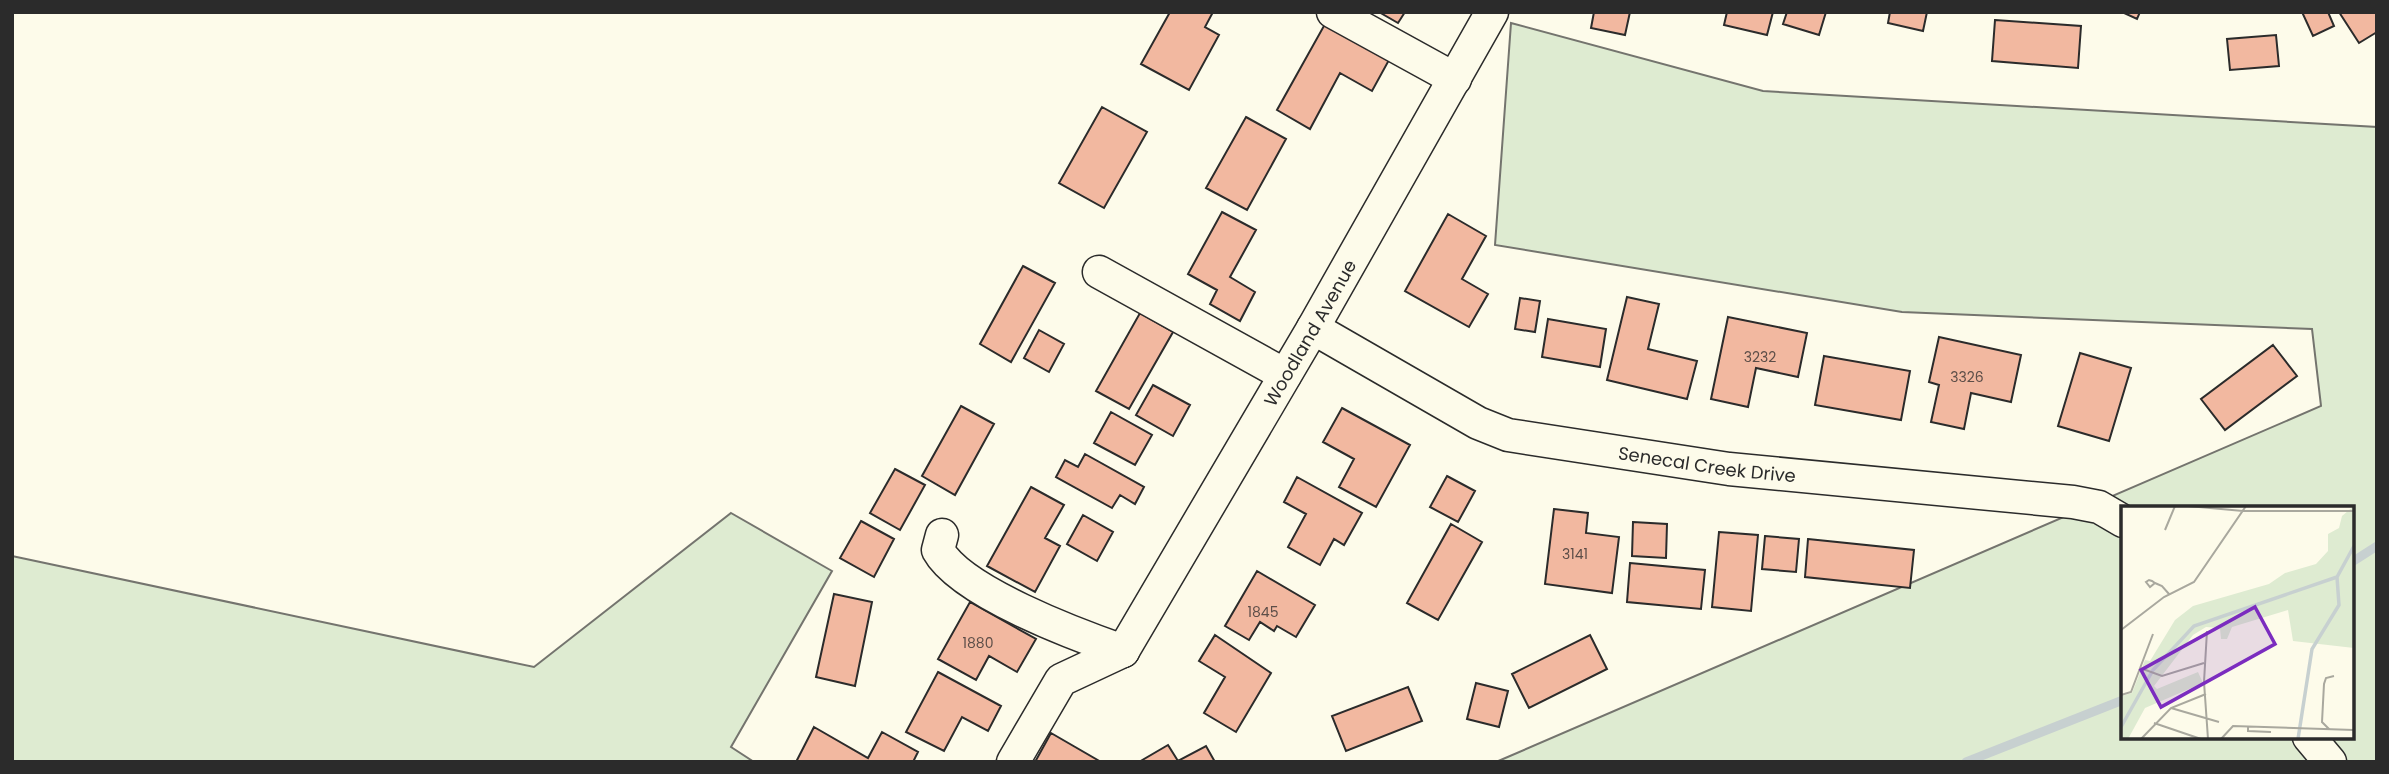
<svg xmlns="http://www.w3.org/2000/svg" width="2389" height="774" font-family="Poppins,sans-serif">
	<rect width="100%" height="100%" fill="#fdfbea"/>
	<!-- green -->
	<path fill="#deebd1" stroke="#74746e" stroke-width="2" fill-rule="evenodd" d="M1511,23L1763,91L2377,127V762H1496L2321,406L2312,329L1902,312L1495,245ZM2123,508H2352V737H2123Z
		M731,513L832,571L731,747L754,762H12V556L534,667Z"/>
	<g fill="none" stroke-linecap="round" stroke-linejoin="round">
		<!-- stream -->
		<path stroke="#c7d0d0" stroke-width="9" d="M2352,562L2377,546
			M1966,762L2123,700"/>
	</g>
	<!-- building -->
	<path fill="#f2b8a0" stroke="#2b2b2b" stroke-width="2" d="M1170,12H1213L1205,27L1219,35L1189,90L1141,64Z
		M1379,12H1405L1398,23Z
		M1594,12H1630L1625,35L1591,28Z
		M1727,12H1773L1767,35L1724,25Z
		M1787,12H1826L1819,35L1783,24Z
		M1890,12H1927L1923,31L1888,23Z
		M2122,12H2140L2137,19Z
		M2302,12H2328L2334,26L2313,36Z
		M2339,12H2377V32L2359,43Z
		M1995,20L2081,26L2078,68L1992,61Z
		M1325,24L1389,60L1372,91L1340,73L1310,129L1277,110Z
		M2276,35L2279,66L2230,70L2227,39Z
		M1102,107L1147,132L1104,208L1059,183Z
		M1246,117L1286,139L1247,210L1206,188Z
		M1222,212L1256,230L1230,277L1255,292L1240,321L1210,304L1217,290L1188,274Z
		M1448,214L1486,236L1462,279L1488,294L1469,327L1405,291Z
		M1023,266L1055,283L1011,362L980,344Z
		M1627,297L1659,304L1648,349L1697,361L1687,399L1607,380Z
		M1520,298L1540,301L1535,332L1515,329Z
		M1140,313L1173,332L1129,409L1096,391Z
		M1728,317L1807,333L1798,377L1756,368L1748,407L1711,399Z
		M1548,319L1606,329L1600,367L1542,357Z
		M1039,330L1064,344L1049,372L1024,358Z
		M1939,337L2021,355L2011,402L1971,393L1964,429L1931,422L1939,385L1929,382Z
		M2273,345L2297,376L2225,430L2201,399Z
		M2080,353L2131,368L2109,441L2058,426Z
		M1824,356L1910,371L1901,420L1815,405Z
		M1153,385L1190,405L1173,436L1136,415Z
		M961,406L994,424L955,495L922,476Z
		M1342,408L1410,445L1376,507L1339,487L1354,459L1323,442Z
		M1111,412L1152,435L1135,465L1094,443Z
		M1085,454L1144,487L1135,504L1120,495L1112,508L1056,477L1065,460L1078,467Z
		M895,469L925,485L900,530L870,513Z
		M1447,476L1475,491L1458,522L1430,507Z
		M1297,477L1362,513L1344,545L1334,539L1320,565L1288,547L1306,514L1284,502Z
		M1031,487L1064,505L1045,538L1060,546L1035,592L987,566Z
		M1554,509L1588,513L1586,533L1619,537L1612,593L1545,584Z
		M1083,515L1113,532L1097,561L1067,544Z
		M861,521L894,539L874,577L840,558Z
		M1633,522L1667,524L1666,558L1632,556Z
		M1451,524L1482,542L1438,620L1407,603Z
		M1719,532L1758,535L1751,611L1712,607Z
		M1765,536L1799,539L1796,572L1762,569Z
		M1808,539L1914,550L1910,588L1805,577Z
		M1630,563L1705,570L1701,609L1627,602Z
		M1257,571L1315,605L1296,637L1277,626L1274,631L1260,622L1249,640L1225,626Z
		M834,594L872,602L855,686L816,677Z
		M970,602L1036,639L1017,672L989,656L976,680L938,659Z
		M1215,635L1271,673L1236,732L1204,713L1225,677L1199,661Z
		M1590,635L1607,669L1529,708L1512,674Z
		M938,672L1001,706L988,731L962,717L944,751L906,732Z
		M1476,683L1508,691L1499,727L1467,719Z
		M1408,687L1422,721L1346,751L1332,716Z
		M814,727L868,758L882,732L918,752L913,762H796Z
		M1051,733L1101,762H1035Z
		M1168,745L1178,761L1206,746L1215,762H1139Z"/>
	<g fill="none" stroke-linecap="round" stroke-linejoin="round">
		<!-- minor casing -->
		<g stroke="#2b2b2b" stroke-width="35">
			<g id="minor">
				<path d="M1333,12L1455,79"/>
				<path d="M1099,272L1285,375"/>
				<path id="s1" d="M1313,328L1478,423L1508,435L1729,469L2073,502L2099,507L2123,521"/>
				<path d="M942,535L938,550C961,592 1077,635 1123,651"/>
				<path id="s2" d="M1123,651L1313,328L1492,12"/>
				<path d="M2309,737L2330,762"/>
				<path d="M1013,762L1061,680L1123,651"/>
			</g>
		</g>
		<!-- minor -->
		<use href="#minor" stroke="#fdfbea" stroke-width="32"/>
	</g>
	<g text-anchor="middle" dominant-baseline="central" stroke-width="5" stroke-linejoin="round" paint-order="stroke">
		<!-- number labels -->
		<g font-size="14" fill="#5d4e48">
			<text x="1760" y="357">3232</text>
			<text x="1967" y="377">3326</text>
			<text x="1575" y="554">3141</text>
			<text x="1263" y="612">1845</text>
			<text x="978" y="643">1880</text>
		</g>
		<!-- street labels -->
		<g font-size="18" fill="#2b2b2b" stroke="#fdfbea">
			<text stroke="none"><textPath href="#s2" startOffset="369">Woodland Avenue</textPath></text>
			<text stroke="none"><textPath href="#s1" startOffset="424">Senecal Creek Drive</textPath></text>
		</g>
	</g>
	<!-- overview -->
	<g transform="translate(2121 506)">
		<rect width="233" height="233" fill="#fdfbea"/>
		<path d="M233,0V142L172,135L167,104L111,121L106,133H100L99,122L85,121L72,129L33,180L36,183L77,166L82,177L24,202L7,233H0V190L11,187L24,154L29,155L54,114L72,100L148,78L164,67L195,58L207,45V28L218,22L221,10Z" fill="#deebd1"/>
		<path fill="none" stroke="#c7d0d0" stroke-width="3.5" d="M0,221L32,164L73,120L216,71L233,40M177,233L191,143L218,99L216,71"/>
		<path fill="none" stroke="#a9a89e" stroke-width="2" d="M67,0L122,5M122,5H233M44,24L54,0M34,77L29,81L25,76L28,74L31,75L34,77L41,80L48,88M0,124L43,91L73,76L125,0M86,125L83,176L87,233M19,162L41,170L83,157M0,189L10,186L32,128M50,202L98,216M33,217L80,233M127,220V225L150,226M208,223L201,216L203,178L205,172L213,170M20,233L50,202L85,188M100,233L112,220L233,224"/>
		<path fill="#7b2cbf" fill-opacity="0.15" stroke="#7b2cbf" stroke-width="3.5" d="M134,101L154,138L40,201L20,164Z"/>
		<rect width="233" height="233" fill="none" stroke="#2b2b2b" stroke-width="3.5"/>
	</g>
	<!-- border -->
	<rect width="2389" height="774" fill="none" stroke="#2b2b2b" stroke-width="28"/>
</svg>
